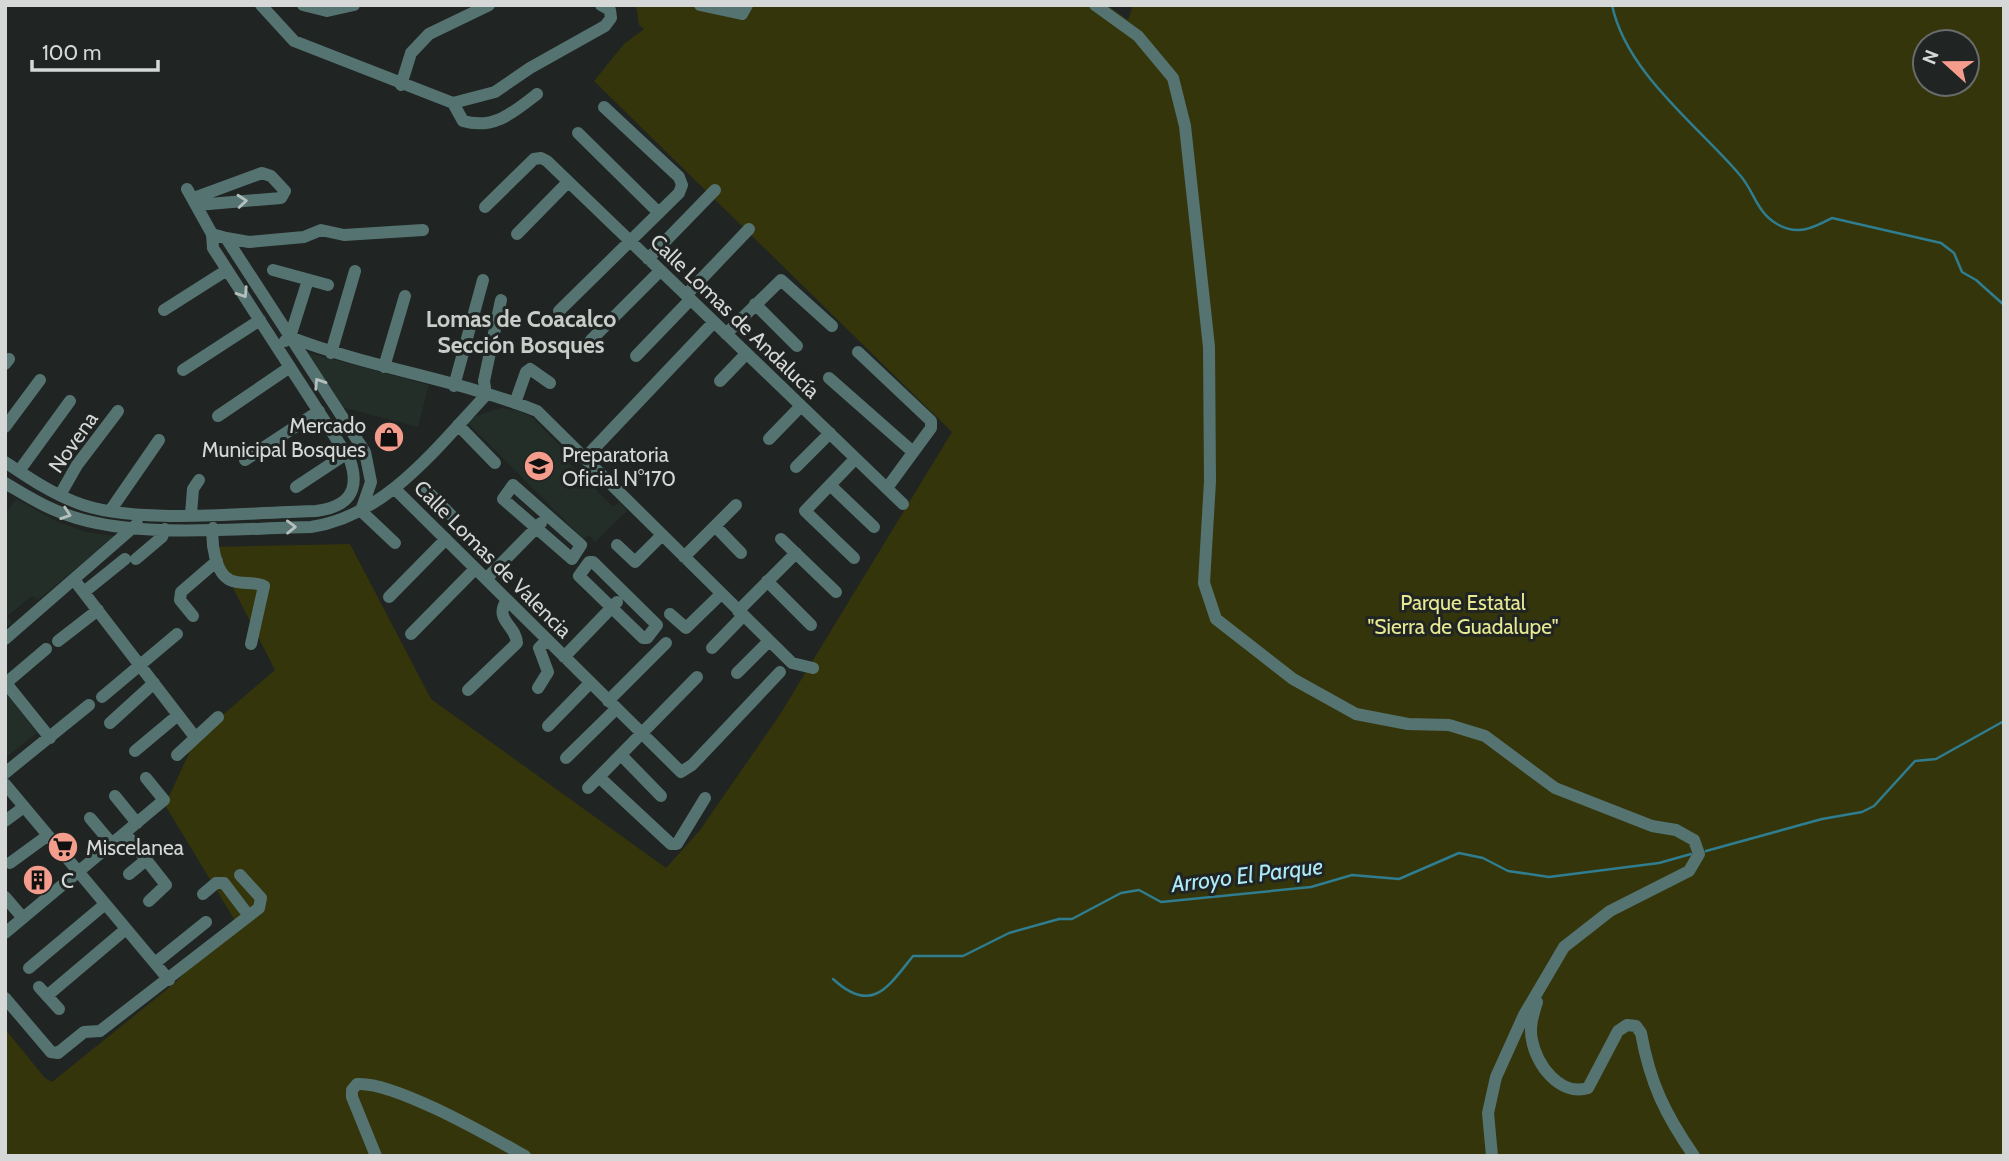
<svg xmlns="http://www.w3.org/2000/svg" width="2009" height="1161" font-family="Cabin,sans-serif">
	<rect width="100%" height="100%" fill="#202422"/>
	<!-- built -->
	<path fill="#242e29" d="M305,352L429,385L418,427L341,407Z
		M501,408L519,411L533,418L563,449L559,453L613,507L620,502L627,511L595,542L589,535L583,539L468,423L476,416Z
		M16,499L56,521L86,532L115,536L38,600L32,596L7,616L12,623L5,628V514Z
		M5,692L37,733L5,758Z"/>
	<!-- green -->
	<path fill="#35350c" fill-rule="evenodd" d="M636,5H1107L1128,20L1133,5H2004V1156H5V1029L45,1078L52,1082L176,982L234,919L165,805L196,738L275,670L212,547L350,544L431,699L666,868L700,830L779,716L952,432L594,81L624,44L644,29L639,25ZM1925,42H1967V84H1925Z"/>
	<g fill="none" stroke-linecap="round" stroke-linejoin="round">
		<!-- stream -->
		<path stroke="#2f7d8e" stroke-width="2.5" d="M1612,5C1626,72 1696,124 1739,174C1754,190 1756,212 1777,224C1798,236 1813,228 1832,218L1941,243L1954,253L1962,272L1976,280L2004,305
			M1706,851L1822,819L1862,812L1874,806L1915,761L1936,759L2004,721
			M833,979C872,1015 888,987 913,956H963L1009,933L1059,919H1072L1121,893L1139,890L1161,902L1311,887L1352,875L1399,879L1459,853L1483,858L1508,871L1549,877L1659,863L1691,854"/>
		<!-- minor -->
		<path stroke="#557471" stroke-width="12" d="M261,5L294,41L453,103L495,92L530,68L605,26L611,18L610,10L601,5
			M303,5L327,11L354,5
			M700,5L742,14L747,5
			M1095,5L1138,36L1173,78L1185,126L1209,347L1210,481L1204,583L1216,619L1293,679L1356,714L1408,724L1449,725L1485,736L1555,788L1652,826L1676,830L1694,840L1699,854L1689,871L1610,911L1564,947L1524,1015L1496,1077L1488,1113L1492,1156
			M401,85L411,53L429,34L489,5
			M453,103L463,121C494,130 514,112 537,94
			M578,133L659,213
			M194,198L262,173L271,176L285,191L281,198L197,205
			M485,207L534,159L541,158L547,161L903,504
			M212,234L226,238L365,452L371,482L362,508
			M517,234L568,182
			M226,238L249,242L304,237L321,230L344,235L423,230
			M648,259L715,190
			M273,270L328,285
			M686,295L749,229
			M755,304L797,346
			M164,310L227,270
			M559,311L679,193L682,185L679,177L604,107
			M726,334L781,280L832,326
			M290,337C370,368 457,379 537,411L792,663L813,668
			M591,340L660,271
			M285,341L290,337L308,280
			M858,352L931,421V428L887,488
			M331,353L355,271
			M636,356L690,300
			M5,364L9,359
			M384,367L405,296
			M183,370L260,320
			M829,378L913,452
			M720,381L746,354
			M454,386L483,280
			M515,403L526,372L530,369L550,383
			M218,416L290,367
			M458,425L495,463
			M5,427L40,380
			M769,439L801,406
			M585,458L714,322
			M245,460L319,411
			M5,462C28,477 49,492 75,502C133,526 251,512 316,511C347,507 361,492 350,460L213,248L212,234L187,189
			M796,467L830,433
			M19,471L70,401
			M5,483C22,493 39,504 57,511C126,541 235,528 311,527C386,516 437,447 486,395L484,381L501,300
			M513,485L581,545L572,559L503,499Z
			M830,485L874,527
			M296,487L346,454
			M423,487L451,515
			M395,489L681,772L692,765L780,672
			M60,495L77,465L118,411
			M360,510L395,543
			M110,511L159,440
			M191,514L193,489L199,480
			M715,526L741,553
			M213,528C211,542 215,573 230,580C240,585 254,581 264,586L251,644
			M781,539L836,592
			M617,545L635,562L662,535
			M684,557L736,505
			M854,558L805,511L855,459
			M136,559L162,537L165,529
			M589,562H593L657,625L647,638H643L579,576Z
			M486,579L541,523
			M75,581L195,737
			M767,581L811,625
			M84,592L125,559
			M389,597L446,539
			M738,611L796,553
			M670,614L686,628L721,594
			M193,616L180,600L181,592L217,561
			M411,634L475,569
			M5,639L137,524
			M58,641L98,610
			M712,648L743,616
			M564,657L617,602
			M737,673L769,641
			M5,682L50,738
			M6,683L46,649
			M538,688L548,672L539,648L547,640
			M468,690L517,643C516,625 493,620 507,600
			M102,697L177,634
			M608,701L666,643
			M110,723L154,683
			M548,726L590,683
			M135,751L178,715
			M177,755L218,717
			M621,755L661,796
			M566,758L616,709
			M5,773L89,705
			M599,777L671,844H677L705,798
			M5,784L169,980
			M588,788L697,677
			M115,796L137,823
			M90,818L112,844
			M5,821L24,807
			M125,833L166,885L149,901
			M10,863L47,836
			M129,874L146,860
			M203,894L216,883H224L249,916
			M5,897L23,918
			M5,933L164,800L146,778
			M155,963L206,922
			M29,968L104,905
			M39,987L59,1009
			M48,995L126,929
			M5,998L51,1052L58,1053L84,1032L100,1031L259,908L261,898L240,875
			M1537,1002C1533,1015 1529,1027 1532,1040C1536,1064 1560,1097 1588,1088L1618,1031L1627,1025L1636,1026L1641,1033C1650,1083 1665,1114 1694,1156
			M376,1156L352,1097V1090L357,1084C394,1081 491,1137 525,1156"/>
	</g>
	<!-- one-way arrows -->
	<defs><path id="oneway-chevron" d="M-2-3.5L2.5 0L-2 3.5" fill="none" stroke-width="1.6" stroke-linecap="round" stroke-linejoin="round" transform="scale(1.75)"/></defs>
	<g stroke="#b5bfbd">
		<use href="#oneway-chevron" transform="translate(242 201) rotate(-5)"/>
		<use href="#oneway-chevron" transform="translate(243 293) rotate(57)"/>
		<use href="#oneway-chevron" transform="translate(319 383) rotate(-123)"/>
		<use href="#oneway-chevron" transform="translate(66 514) rotate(19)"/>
		<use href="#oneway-chevron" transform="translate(291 527) rotate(-1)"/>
	</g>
	<!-- icons -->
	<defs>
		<g id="shop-disc" transform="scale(1.575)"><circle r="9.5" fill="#f59d8d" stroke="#202422"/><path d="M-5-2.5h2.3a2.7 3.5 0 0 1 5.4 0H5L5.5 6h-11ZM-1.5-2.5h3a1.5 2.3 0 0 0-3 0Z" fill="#111"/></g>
		<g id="school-disc" transform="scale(1.575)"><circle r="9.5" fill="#f59d8d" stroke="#202422"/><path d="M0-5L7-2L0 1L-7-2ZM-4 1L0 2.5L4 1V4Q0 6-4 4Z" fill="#111"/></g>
		<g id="supermarket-disc" transform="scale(1.575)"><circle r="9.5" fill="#f59d8d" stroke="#202422"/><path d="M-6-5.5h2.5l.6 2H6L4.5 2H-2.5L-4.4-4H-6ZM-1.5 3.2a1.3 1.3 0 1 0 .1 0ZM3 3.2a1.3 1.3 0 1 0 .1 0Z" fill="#111"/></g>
		<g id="building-disc" transform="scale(1.575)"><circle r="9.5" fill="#f59d8d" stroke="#202422"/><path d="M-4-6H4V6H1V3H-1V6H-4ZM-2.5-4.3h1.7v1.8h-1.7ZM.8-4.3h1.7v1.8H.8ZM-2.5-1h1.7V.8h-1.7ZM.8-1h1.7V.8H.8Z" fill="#111"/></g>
	</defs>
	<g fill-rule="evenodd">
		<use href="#shop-disc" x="389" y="437"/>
		<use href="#school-disc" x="539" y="466"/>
		<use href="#supermarket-disc" x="63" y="847"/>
		<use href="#building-disc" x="38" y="880"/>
	</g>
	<g text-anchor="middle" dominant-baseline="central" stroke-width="6" stroke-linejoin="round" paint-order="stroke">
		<!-- street labels -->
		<g font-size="21" fill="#d5d8d6" stroke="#202422">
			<text transform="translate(735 316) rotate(44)">Calle Lomas de Andalucía</text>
			<text transform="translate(73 442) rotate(-55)">Novena</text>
			<text transform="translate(493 559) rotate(45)">Calle Lomas de Valencia</text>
		</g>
		<!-- poi labels -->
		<g font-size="21" fill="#d5d8d6" stroke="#202422" text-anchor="start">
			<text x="366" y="425" text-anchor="end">Mercado<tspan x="366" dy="24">Municipal Bosques</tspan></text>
			<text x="562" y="454">Preparatoria<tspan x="562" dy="24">Oficial N°170</tspan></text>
			<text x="86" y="847">Miscelanea</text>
			<text x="61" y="880">C</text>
		</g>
		<!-- park labels -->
		<g font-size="21" fill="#e7e992" stroke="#202422">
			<text x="1463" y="602">Parque Estatal<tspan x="1463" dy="24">"Sierra de Guadalupe"</tspan></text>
		</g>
		<!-- neighbourhood labels -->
		<g font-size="23" font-weight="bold" fill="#c8cdca" stroke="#202422">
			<text x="521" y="319">Lomas de Coacalco<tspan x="521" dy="26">Sección Bosques</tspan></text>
		</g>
		<!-- water labels -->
		<g font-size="23" font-style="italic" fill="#ace9f8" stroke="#202422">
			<text transform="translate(1247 875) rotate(-7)">Arroyo El Parque</text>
		</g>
	</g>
	<!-- border -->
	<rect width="2009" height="1161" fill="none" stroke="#d5d8d6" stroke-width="14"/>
	<!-- north arrow -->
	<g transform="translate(1946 63) rotate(291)"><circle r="33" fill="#202422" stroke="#686c6a" stroke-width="2"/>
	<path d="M0-5L12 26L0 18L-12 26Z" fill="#f59d8d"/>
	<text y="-10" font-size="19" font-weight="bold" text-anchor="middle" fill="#d5d8d6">N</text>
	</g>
	<!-- scale -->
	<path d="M32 60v10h126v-10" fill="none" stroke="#d5d8d6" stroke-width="3.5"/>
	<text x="42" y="60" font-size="21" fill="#d5d8d6" stroke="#202422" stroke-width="5" paint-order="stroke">100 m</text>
</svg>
